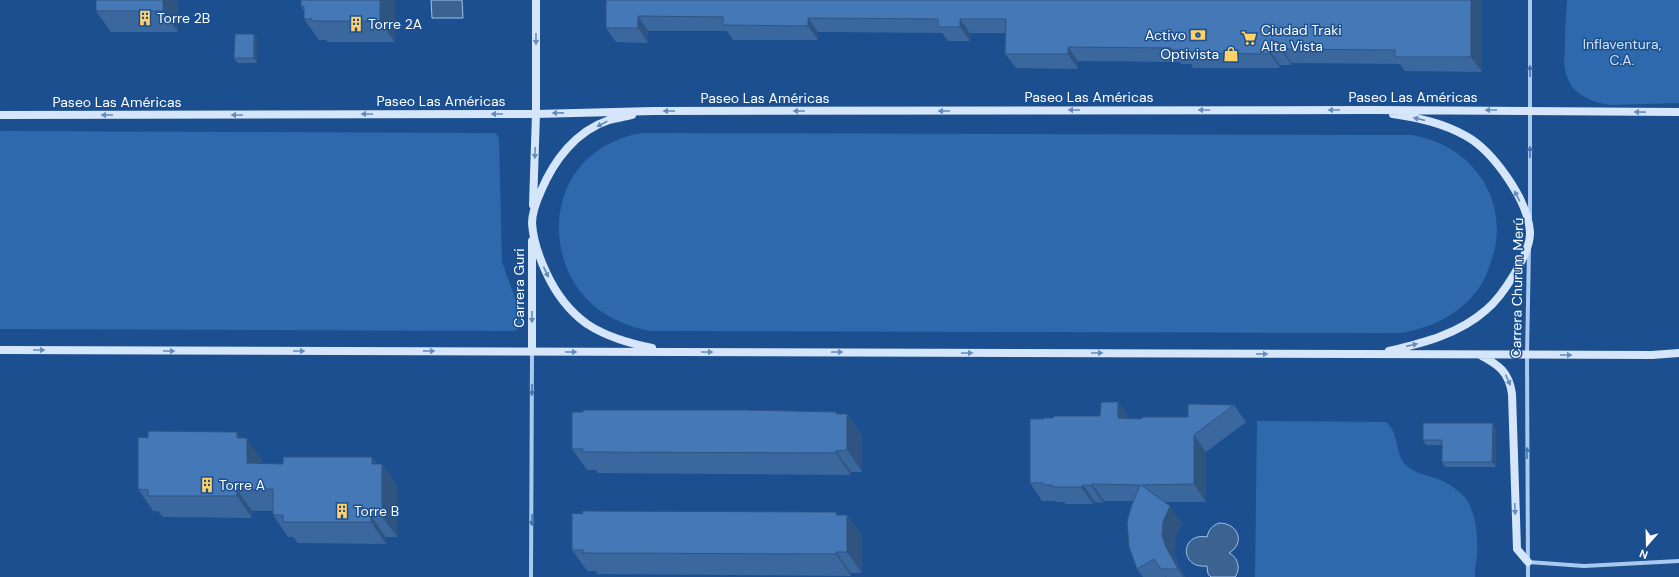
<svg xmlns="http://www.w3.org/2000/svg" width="1679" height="577" font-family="'DM Sans',sans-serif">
	<rect width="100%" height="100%" fill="#1b4f8f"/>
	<!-- green -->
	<path fill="#2e69ad" d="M1567,0H1679V103L1610,105C1589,102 1568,92 1565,69C1563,61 1565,52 1565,44C1565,29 1566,15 1567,0Z
		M0,131L496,133L499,138L502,262L522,317C523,324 520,330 513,331L0,329Z
		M642,133L1411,135C1470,144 1510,197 1493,256C1489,268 1484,283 1476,292C1457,316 1430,328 1401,333L650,331C630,327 609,319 593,305C546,264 547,183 600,149C613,141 627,135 642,133Z
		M1257,421L1386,422C1399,432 1395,451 1404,463C1413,474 1430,475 1443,481C1451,485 1464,494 1468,502C1476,516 1478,537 1477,553C1477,561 1474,569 1475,577H1255Z"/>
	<!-- water -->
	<path fill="#3c6290" stroke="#9cc4f0" d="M431,0H462L463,18H432Z
		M1219,523C1238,523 1246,543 1229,553C1238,557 1241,569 1235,577H1211L1208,574L1207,566C1179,569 1180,532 1207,537C1209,529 1212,526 1219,523Z"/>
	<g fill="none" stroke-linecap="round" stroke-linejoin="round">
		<!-- street -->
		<path stroke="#a9c9ee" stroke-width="4" d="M1530,0V218
			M1528,562L1584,566L1679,561
			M531,577L532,352
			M1528,577L1527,355L1529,248"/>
		<!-- secondary -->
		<path stroke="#d6e6fa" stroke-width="8" d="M0,115L536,114L653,111L1373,110L1679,112
			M632,115C625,117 616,118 609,120C576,131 554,160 541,191C537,200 532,213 532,223C533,239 539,257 546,272C555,292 569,311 587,324C607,337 629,343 652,348
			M533,205L536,114V0
			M0,350L1652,355L1679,353
			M532,351V241
			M1389,351C1423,343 1459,334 1486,310C1502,297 1531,253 1530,232C1528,200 1493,151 1466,136C1443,123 1419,118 1393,114
			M1480,355C1499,365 1509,372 1512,394L1517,549L1528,562"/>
	</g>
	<!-- wall -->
	<path fill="#3a679d" d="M178,0V32H111L96,11Z
		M395,0V42H327L326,40H319L304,19V11L301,7Z
		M606,0H1482V72L1405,71L1400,64L1292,63V65H1280V68H1193L1191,64H1181L1180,62L1078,61V69L1016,68L1005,54L1006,33H970V41H948L942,33L818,32V40H733L727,31H648V43L616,42L606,28Z
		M257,39V63H238L234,58Z
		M1234,405L1246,422L1206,452V502H1164L1182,523L1175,539L1174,552L1178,564L1185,577H1166V576L1165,577H1143L1137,569L1133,501H1104L1103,503L1095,502L1093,504H1066L1064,502H1056L1055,501H1042L1030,483L1129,418L1141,419L1188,417Z
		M838,414H847L862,435V472H851V475L597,473L596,470H587L572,449Z
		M1496,428V467H1445L1442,462V445H1426L1423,440Z
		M241,438L262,460V463L283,464L372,457L377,464H382L397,486V537H386V544L298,543L293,537H288L273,515V511H252V518L163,517L158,511H153L138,489Z
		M583,514L847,515L862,536V573H851V576L597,574L596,571H587L572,550Z"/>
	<!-- shaded-wall -->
	<path fill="#305480" d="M163,0H178V32L163,11Z
		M380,0H395V42L380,21Z
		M1471,0H1482V72L1471,57Z
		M638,16L648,31V43L638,28Z
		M808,18L818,32V40L808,26Z
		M960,19L970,33V41L960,27Z
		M254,34L257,39V63L254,58Z
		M1068,47L1078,61V69L1068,54Z
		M1282,49L1292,63V65L1282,51Z
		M1270,51L1280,65V68L1270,54Z
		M1118,402L1130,419L1118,418Z
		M836,412L847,427V414L862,435V472L847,450Z
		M1493,423L1496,428V467L1492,462Z
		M237,432L247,446V438L262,460V484L247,463L237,438Z
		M1194,435L1206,452V502L1194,484Z
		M836,451L851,472V475L836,453Z
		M372,457L382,472V464L397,486V537L382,516L372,464Z
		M1092,484L1104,501L1103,503L1091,485Z
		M1083,485L1095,502L1093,504L1081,487Z
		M237,490L252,511V518L237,496Z
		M1170,506L1182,523L1175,539L1174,552L1178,564L1185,577H1183L1178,569L1166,547L1162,535L1163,522Z
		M836,512L847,527V515L862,536V573L847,552L836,515Z
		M371,516L386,537V544L371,522Z
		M836,552L851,573V576L836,554Z"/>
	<!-- building -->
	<path fill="#4478b7" stroke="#305480" d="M96,0H163V11H96Z
		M301,0H380V21H312V19H304V6L301,7Z
		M606,0H1471V57H1395V50L1282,49V51H1270V54L1183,53V50H1171V48L1068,47V54H1005L1006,19H960V27H938V19L808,18V26L723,25V17L638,16V28H606Z
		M235,34H254V58H234Z
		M1101,402H1118V418L1141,419L1143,417H1188V404L1234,405L1194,435V484L1141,485L1170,506L1163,522L1162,535L1166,547L1178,569H1161L1154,559L1137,569L1129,547L1127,522L1131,507L1140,485L1092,484L1091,485H1083L1081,487H1054L1052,485H1044L1043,483H1030V419H1043L1044,418H1053L1054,416H1100Z
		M583,410H746L836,412V414H847V450L836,451V453L582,452L583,449H572V412H583Z
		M1423,423H1493L1492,462H1442V440H1423Z
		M148,431L237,432V438H247V463L283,464V457H372V464H382V516H371V522H283V515H273V489L237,490V496H148V490L138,489V437L148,438Z
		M582,511L836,512V515H847V552H836V554L582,553L583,550H572V513L583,514Z"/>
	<!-- one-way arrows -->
	<defs><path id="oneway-solid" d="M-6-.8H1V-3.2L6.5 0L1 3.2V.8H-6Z"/></defs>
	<g fill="#668bba">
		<use href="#oneway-solid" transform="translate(536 39) rotate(90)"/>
		<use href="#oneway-solid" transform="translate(1074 110) rotate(180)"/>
		<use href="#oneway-solid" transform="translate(1204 110) rotate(180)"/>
		<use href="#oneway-solid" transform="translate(1334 110) rotate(180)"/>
		<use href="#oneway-solid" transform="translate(1491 110) rotate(-180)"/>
		<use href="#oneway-solid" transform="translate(669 111) rotate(180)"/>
		<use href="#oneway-solid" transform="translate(799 111) rotate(180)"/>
		<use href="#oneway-solid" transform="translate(944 111) rotate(180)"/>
		<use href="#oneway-solid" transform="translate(1640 112) rotate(-179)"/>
		<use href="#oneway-solid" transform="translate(558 113) rotate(179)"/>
		<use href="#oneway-solid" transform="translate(367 114) rotate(180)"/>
		<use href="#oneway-solid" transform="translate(497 114) rotate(180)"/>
		<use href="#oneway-solid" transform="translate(107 115) rotate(180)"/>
		<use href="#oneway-solid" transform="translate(237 115) rotate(180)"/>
		<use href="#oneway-solid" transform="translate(1419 119) rotate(-167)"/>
		<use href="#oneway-solid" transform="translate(602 124) rotate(152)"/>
		<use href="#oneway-solid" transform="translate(535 153) rotate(92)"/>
		<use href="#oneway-solid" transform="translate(1517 196) rotate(-118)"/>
		<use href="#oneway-solid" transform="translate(546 272) rotate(65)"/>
		<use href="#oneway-solid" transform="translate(532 317) rotate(90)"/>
		<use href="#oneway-solid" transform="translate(1412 345) rotate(-13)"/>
		<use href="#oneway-solid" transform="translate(39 350)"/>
		<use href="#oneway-solid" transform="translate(169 351)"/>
		<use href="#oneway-solid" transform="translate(299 351)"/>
		<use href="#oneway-solid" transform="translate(429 351)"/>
		<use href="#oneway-solid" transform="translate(571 352)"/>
		<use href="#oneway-solid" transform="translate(707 352)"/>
		<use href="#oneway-solid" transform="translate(837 352)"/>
		<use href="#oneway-solid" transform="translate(967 353)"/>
		<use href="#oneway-solid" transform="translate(1097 353)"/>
		<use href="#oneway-solid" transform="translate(1262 354)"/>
		<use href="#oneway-solid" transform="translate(1566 355)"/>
		<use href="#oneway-solid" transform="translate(1508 380) rotate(65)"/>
		<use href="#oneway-solid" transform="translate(1515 509) rotate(88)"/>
	</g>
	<g fill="#4674ac">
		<use href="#oneway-solid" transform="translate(1530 71) rotate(-90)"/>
		<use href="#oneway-solid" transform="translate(1530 152) rotate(-90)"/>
		<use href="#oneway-solid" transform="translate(532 390) rotate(90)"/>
		<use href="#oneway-solid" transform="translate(1527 453) rotate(-90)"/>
		<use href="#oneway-solid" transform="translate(532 520) rotate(91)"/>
	</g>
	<!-- icons -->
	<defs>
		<g id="building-bare" transform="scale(1.2)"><path d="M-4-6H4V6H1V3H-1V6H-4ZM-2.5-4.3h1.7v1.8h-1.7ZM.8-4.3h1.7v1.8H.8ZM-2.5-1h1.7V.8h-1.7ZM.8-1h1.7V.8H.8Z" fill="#ffd166" stroke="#1b4f8f" stroke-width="2.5" paint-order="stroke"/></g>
		<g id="bank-bare" transform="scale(1.2)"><path d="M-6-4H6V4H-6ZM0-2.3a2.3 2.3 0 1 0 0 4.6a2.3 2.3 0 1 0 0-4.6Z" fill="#ffd166" stroke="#1b4f8f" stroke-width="2.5" paint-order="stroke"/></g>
		<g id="supermarket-bare" transform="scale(1.2)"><path d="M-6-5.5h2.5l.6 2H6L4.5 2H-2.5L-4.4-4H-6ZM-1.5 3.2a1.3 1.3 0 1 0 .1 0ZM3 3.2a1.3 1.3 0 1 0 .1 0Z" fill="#ffd166" stroke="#1b4f8f" stroke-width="2.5" paint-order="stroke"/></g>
		<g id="shop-bare" transform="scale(1.2)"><path d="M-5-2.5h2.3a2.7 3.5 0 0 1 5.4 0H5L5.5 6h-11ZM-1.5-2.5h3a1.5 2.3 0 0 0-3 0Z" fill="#ffd166" stroke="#1b4f8f" stroke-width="2.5" paint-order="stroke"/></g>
	</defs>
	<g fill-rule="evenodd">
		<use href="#building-bare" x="145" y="18"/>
		<use href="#building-bare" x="356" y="24"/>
		<use href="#bank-bare" x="1198" y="35"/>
		<use href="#supermarket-bare" x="1249" y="38"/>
		<use href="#shop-bare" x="1231" y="54"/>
		<use href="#building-bare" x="207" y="485"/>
		<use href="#building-bare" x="342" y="511"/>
	</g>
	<g text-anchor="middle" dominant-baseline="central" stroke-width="3" stroke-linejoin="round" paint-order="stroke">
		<!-- poi labels -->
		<g font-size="14" fill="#fff" stroke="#1b4f8f" text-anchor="start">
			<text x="157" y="18">Torre 2B</text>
			<text x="368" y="24">Torre 2A</text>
			<text x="1261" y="30">Ciudad Traki<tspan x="1261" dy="16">Alta Vista</tspan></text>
			<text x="1186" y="35" text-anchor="end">Activo</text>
			<text x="1219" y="54" text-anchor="end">Optivista</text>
			<text x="219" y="485">Torre A</text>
			<text x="354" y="511">Torre B</text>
		</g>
		<!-- park labels -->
		<g font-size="14" fill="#cfe3fa" stroke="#1b4f8f">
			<text x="1622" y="44">Inflaventura,<tspan x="1622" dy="16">C.A.</tspan></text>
		</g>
		<!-- street labels -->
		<g font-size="14" fill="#fff" stroke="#1b4f8f">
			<text x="1089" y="97">Paseo Las Américas</text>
			<text x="1413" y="97">Paseo Las Américas</text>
			<text x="765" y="98">Paseo Las Américas</text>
			<text x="441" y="101">Paseo Las Américas</text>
			<text x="117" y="102">Paseo Las Américas</text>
			<text transform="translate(519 288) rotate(-90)">Carrera Guri</text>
			<text transform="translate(1517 288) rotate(-89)">Carrera Churum Merú</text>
		</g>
	</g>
	<!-- north arrow -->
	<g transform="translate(1647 545) rotate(200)" stroke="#1b4f8f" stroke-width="3" paint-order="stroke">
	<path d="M0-3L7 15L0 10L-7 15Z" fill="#ffffff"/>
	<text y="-6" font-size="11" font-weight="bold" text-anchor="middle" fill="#ffffff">N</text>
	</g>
</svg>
